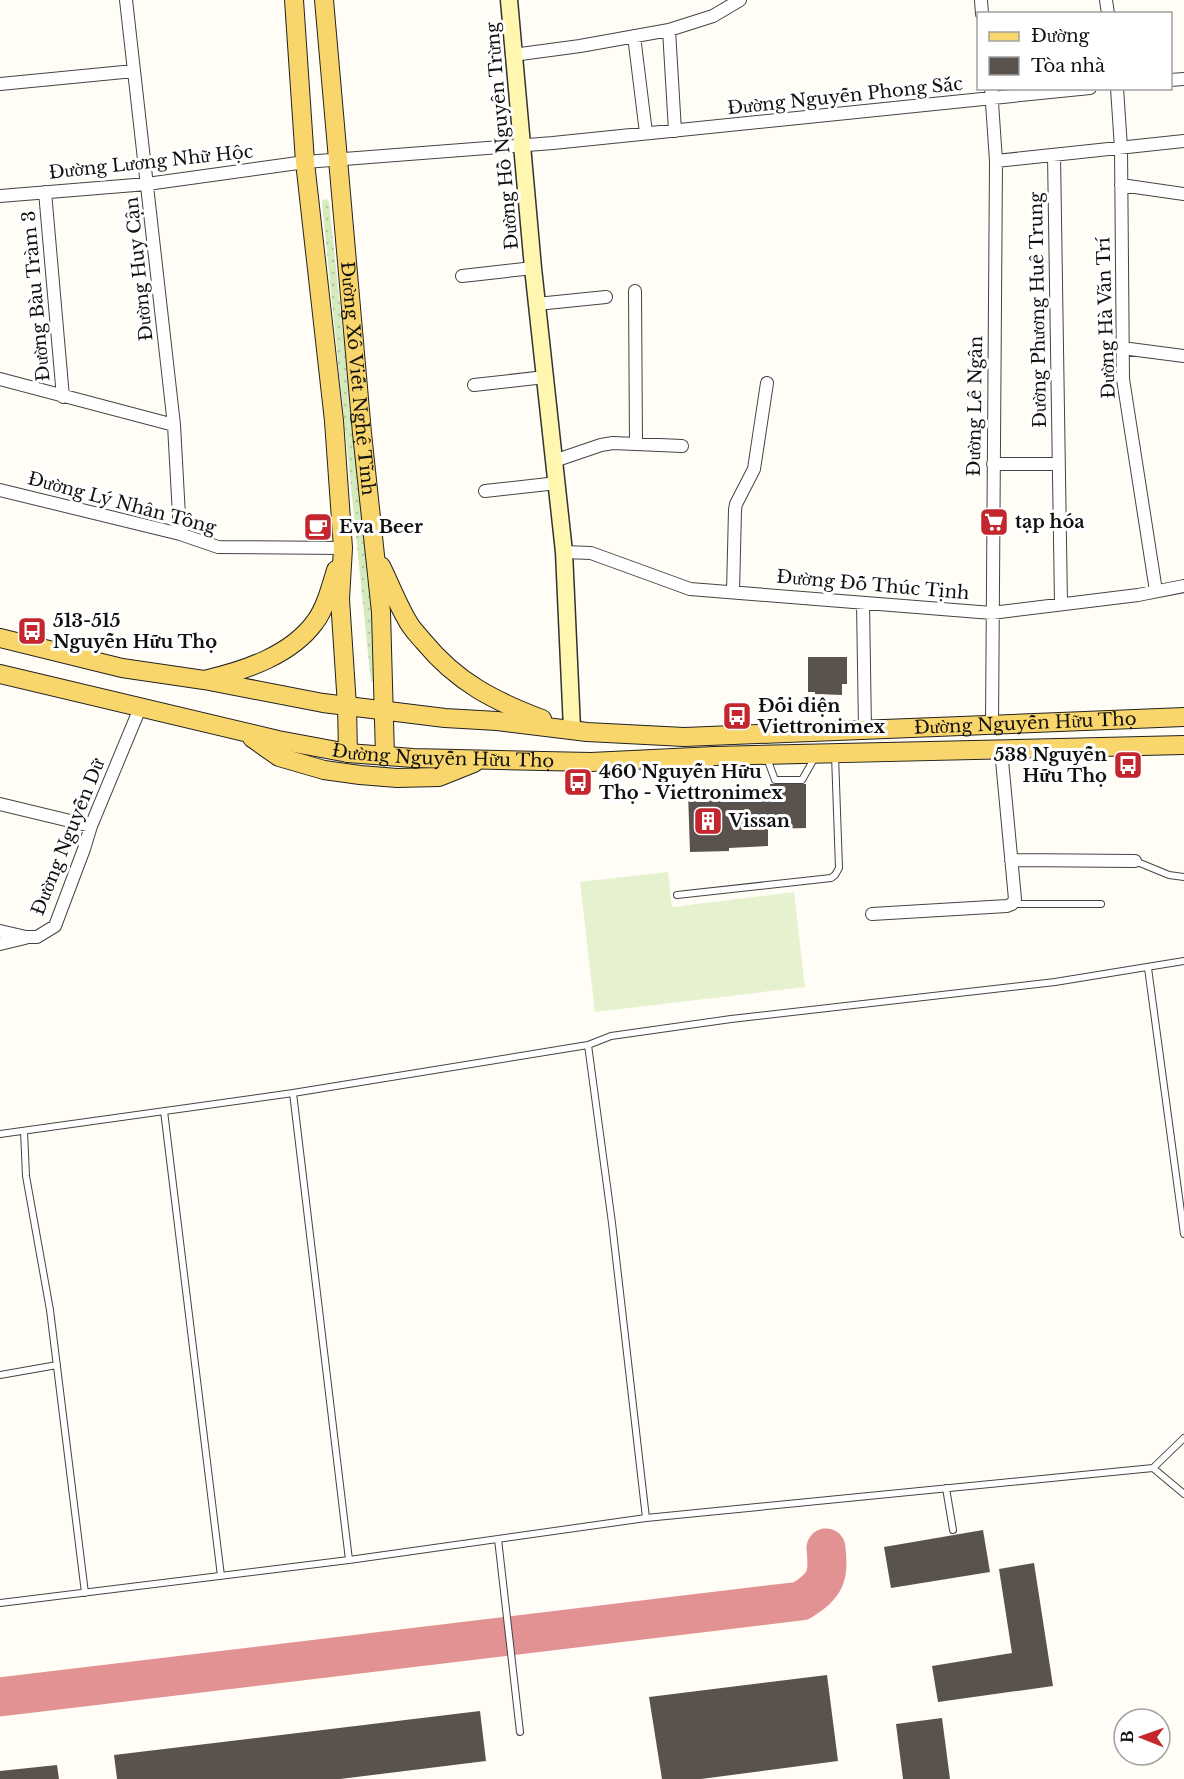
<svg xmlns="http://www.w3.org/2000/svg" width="1184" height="1779" font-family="'Libre Baskerville',serif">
	<defs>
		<pattern id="grass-dots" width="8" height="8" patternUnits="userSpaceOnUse" patternTransform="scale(1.5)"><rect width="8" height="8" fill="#d5ebbd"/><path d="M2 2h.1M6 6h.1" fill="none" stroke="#b6c8a1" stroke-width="1.8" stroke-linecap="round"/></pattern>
	</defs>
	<rect width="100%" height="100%" fill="#fffdf5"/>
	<!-- grass -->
	<path fill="url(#grass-dots)" d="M326,199L329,202L372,607L376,681L371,682L322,204L323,200Z"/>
	<!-- pitch -->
	<path fill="#e6f2cf" d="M668,872L672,907L794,892L805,987L595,1012L580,882Z"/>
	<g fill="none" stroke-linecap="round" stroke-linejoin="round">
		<!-- taxiway -->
		<path stroke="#e29292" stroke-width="39" d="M0,1697L801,1601C826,1585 829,1577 826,1548"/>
	</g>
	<!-- building -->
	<path fill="#5a524d" d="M808,657H847V684H842V695L815,694V692H808Z
		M770,784H806V828L768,829V846L729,848V851L690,852L688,792L770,791Z
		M983,1530L990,1572L891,1588L884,1547Z
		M1034,1563L1053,1686L938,1702L932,1666L1012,1653L999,1569Z
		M827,1675L838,1761L701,1779H662L649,1697Z
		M480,1711L486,1761L340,1779H117L114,1755Z
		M942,1718L950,1779H903L896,1724Z
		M57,1765L59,1779H0V1771Z"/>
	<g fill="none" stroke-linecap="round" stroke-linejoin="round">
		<!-- lane casing -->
		<g stroke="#444" stroke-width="8">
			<path id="lane" d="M767,758L775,780H802L815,757
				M1135,861L1169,875L1184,877
				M677,895L831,878L835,875L839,868L835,755
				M1013,904H1101
				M1148,968L1184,1234
				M588,1045L612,1223L646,1518
				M293,1093L349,1560
				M164,1111L221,1576
				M24,1131L26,1176L50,1310L85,1593
				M0,1134L293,1093L588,1045L611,1036L731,1019L1055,982L1184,961
				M0,1375L57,1365
				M1153,1468L1184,1494
				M946,1488L953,1530
				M498,1539L520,1732
				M0,1603L349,1560L646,1518L1153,1468L1184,1438"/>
		</g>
		<!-- street casing -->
		<g stroke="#444" stroke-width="14">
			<path id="street" d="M126,0L174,425L180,534
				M981,0L982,14
				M1106,0L1108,14
				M669,30L675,131
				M634,36L646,133
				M513,55L580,46L669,30L713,16L740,0
				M1170,80L1184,79
				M0,84L134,71
				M991,88L996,161L992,725
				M1117,88L1121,148L1123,379L1156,591
				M1054,155L1061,604
				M996,161L1184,141
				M1121,185L1184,194
				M45,192L63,397
				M0,196L147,184L305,162L553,143L1090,88
				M462,276L533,268
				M635,291L636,444
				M537,304L606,297
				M1122,348L1184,356
				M0,379L174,425
				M474,385L545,377
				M554,461L601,445L613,443L682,446
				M993,464H1058
				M0,490L180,534L218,547L343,548
				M485,491L557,483
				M564,552L591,553L690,589L992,613L1138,595L1184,586
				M733,592L735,510L736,504L754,469L767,383
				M863,603L865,730
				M0,804L91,826
				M1011,860L1135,861
				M872,914L1007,906L1012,904L1015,899L1001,750
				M0,931L26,937H37L55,926L84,849L91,826L140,708
				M0,944L25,938"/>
		</g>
		<!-- secondary casing -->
		<g stroke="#333" stroke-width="19">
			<path id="secondary" d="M509,0L533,268L564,552L572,729"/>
		</g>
		<!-- primary casing -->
		<g stroke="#222" stroke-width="20">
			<g id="primary">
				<path d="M294,0L305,162L334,421L343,548L340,599L347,706L348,753"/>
				<path id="s1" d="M324,0L362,433L381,612L385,756"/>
				<path d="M381,566C390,584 397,603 407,620C411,628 418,635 424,642C457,682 494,701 542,719"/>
				<path id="s2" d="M0,638L122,668L204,680L323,703L445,718L497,721L587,732L684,737L1184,717"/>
				<path id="s3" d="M0,674L278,740L348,753L413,758L591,762L714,756L1184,745"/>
				<path d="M208,679C246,670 291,655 315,622C325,609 331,587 336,570"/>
				<path d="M252,738L279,757L324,770L360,775L397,778L439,777L474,763"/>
			</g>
		</g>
		<!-- lane -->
		<use href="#lane" stroke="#fff" stroke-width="6"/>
		<!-- street -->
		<use href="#street" stroke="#fff" stroke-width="12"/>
		<!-- secondary -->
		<use href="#secondary" stroke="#fff6b0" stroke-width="16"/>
		<!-- primary -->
		<use href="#primary" stroke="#f9d66b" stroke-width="18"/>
	</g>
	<!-- icons -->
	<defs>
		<g id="supermarket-square" transform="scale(1.5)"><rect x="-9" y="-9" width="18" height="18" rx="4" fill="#c4262e" stroke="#fff"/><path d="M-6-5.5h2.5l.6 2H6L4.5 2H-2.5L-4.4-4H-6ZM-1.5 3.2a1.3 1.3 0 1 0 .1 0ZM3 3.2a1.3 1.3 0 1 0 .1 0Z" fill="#fff"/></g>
		<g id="cafe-square" transform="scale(1.5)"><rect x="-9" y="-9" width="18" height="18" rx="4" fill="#c4262e" stroke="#fff"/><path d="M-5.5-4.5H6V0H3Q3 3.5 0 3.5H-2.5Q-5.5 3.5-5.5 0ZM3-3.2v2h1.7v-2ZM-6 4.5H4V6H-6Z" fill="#fff"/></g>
		<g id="bus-square" transform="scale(1.5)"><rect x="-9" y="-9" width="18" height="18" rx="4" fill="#c4262e" stroke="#fff"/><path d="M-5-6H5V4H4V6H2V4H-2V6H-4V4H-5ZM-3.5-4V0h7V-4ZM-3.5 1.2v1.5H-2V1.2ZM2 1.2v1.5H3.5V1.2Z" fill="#fff"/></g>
		<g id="building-square" transform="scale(1.5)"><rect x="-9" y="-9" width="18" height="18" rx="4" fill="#c4262e" stroke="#fff"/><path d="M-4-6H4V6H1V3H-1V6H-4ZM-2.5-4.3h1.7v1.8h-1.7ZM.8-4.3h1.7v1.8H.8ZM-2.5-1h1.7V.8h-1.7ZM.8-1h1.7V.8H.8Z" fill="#fff"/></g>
	</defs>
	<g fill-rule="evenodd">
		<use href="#supermarket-square" x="994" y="522"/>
		<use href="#cafe-square" x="318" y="527"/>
		<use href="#bus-square" x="32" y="631"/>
		<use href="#bus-square" x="737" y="716"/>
		<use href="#bus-square" x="1128" y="765"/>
		<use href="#bus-square" x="578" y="782"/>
		<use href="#building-square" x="708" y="821"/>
	</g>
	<g text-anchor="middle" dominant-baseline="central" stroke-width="6" stroke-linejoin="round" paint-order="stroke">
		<!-- street labels -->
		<g font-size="18" fill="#111" stroke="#fff">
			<text transform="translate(845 96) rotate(-6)">Đường Nguyễn Phong Sắc</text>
			<text transform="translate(502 136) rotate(-95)">Đường Hồ Nguyên Trừng</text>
			<text transform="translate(151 162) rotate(-6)">Đường Lương Nhữ Hộc</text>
			<text transform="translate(139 269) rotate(-96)">Đường Huy Cận</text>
			<text transform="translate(36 296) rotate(-95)">Đường Bàu Tràm 3</text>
			<text transform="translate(1038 310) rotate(-91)">Đường Phương Huê Trung</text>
			<text transform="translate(1106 318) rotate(-92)">Đường Hà Văn Trí</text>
			<text stroke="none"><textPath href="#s1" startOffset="380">Đường Xô Viết Nghệ Tĩnh</textPath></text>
			<text transform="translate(975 406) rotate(-89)">Đường Lê Ngân</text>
			<text transform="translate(122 503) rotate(15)">Đường Lý Nhân Tông</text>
			<text transform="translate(873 585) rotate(5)">Đường Đỗ Thúc Tịnh</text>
			<text stroke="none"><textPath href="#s2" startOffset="1034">Đường Nguyễn Hữu Thọ</textPath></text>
			<text stroke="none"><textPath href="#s3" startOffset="452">Đường Nguyễn Hữu Thọ</textPath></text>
			<text transform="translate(68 837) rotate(-68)">Đường Nguyễn Dữ</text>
		</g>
		<!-- poi labels -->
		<g font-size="18" font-weight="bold" fill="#111" stroke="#fff" text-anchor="start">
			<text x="1015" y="522">tạp hóa</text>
			<text x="339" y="527">Eva Beer</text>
			<text x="53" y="621">513-515<tspan x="53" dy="21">Nguyễn Hữu Thọ</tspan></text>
			<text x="758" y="706">Đối diện<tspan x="758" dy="21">Viettronimex</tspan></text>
			<text x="1107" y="755" text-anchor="end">538 Nguyễn<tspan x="1107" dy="21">Hữu Thọ</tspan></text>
			<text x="599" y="772">460 Nguyễn Hữu<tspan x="599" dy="21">Thọ - Viettronimex</tspan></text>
			<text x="729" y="821">Vissan</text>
		</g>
	</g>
	<!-- legend -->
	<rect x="977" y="12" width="195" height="78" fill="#ffffff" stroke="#a0a0a0" stroke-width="1.5"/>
	<rect x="989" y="32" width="30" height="9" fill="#f9d66b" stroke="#a0a0a0" stroke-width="1.5"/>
	<text x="1031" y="42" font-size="18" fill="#111111">Đường</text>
	<rect x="989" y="57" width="30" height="18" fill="#5a524d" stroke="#a0a0a0" stroke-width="1.5"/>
	<text x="1031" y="72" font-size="18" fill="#111111">Tòa nhà</text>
	<!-- north arrow -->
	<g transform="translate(1142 1737) rotate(271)"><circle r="28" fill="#ffffff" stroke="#a0a0a0" stroke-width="1.5"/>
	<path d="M0-4.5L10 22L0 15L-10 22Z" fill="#c4262e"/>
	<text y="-9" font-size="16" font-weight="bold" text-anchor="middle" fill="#111111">B</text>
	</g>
</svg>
